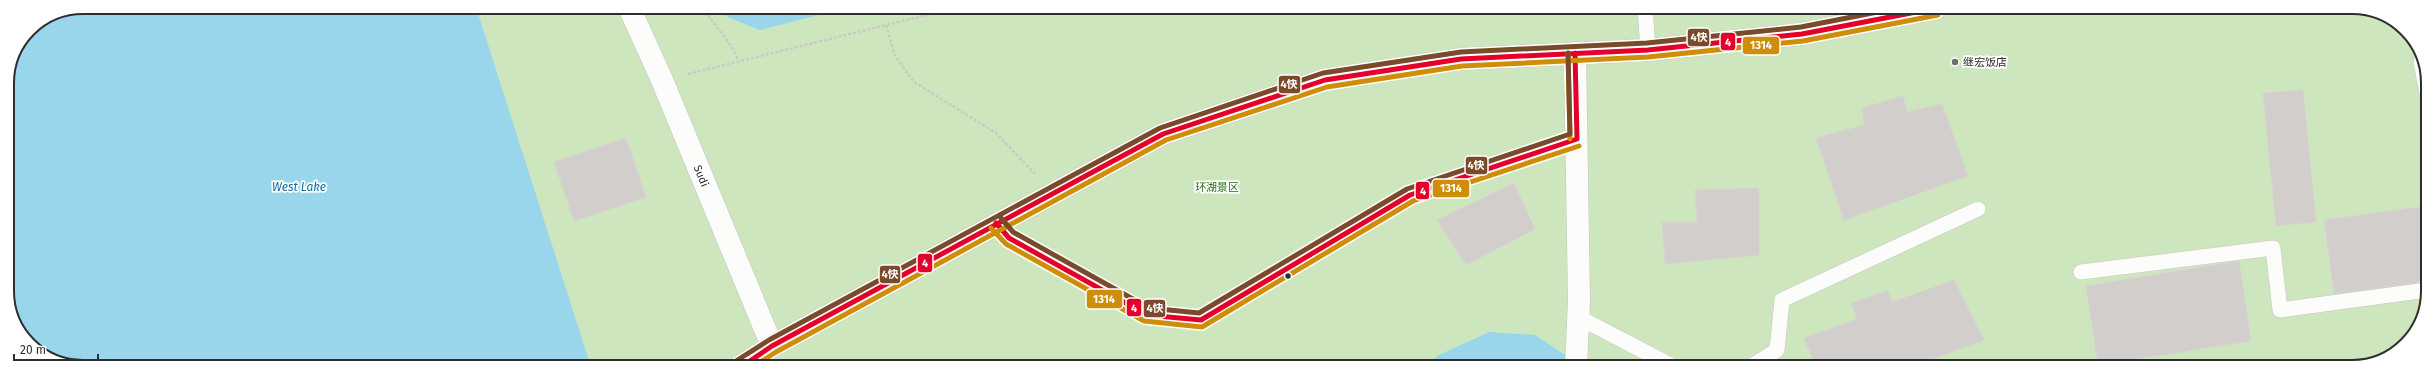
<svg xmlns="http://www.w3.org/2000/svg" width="2435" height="374" font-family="'Fira Sans','Noto Sans SC',sans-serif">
	<rect width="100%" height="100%" fill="#ece8e4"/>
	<!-- green -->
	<path fill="#cee6be" d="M83,7L2362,8L2402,26L2426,68L2427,301L2402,348L2352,367L73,366L33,348L10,310L7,83L13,54L29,29L54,13Z"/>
	<!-- water -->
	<path fill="#99d6ec" d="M83,7H476L591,367L73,366L33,348L10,310L7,83L13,54L29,29L54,13Z
		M722,7H850L760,30L727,17Z
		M1489,332L1535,335L1571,359V367H1428L1437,356Z"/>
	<!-- building -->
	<path fill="#d1cecb" stroke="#d7d4d0" d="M2303,90L2316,222L2276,226L2263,93Z
		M1903,96L1907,112L1942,104L1968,176L1844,220L1816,138L1864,125L1862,108Z
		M626,138L646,197L574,221L554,162Z
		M1514,183L1535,229L1466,265L1437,220Z
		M1759,188V255L1665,264L1662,222H1697L1695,190Z
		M2420,207L2427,259V281L2334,294L2324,220Z
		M2239,261L2251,341L2098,365L2086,286Z
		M1954,280L1984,340L1911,367H1816L1804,338L1857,319L1851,303L1888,291L1892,302Z"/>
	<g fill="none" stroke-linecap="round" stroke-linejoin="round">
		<!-- lane casing -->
		<g stroke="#c5c4c5" stroke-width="16">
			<path id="lane" d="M1645,7L1648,50
				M2421,62L2427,93
				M996,223L1009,238L1147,315L1201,320L1410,195L1577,139
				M2081,272L2273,248L2280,310L2427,290
				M1578,317L1674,367
				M1750,367L1777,350L1782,300L1978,209"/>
		</g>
		<!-- street casing -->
		<g stroke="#c5c4c5" stroke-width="23">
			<path id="street" d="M629,7L662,80L772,346
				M1575,53L1579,301L1576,367"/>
		</g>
		<!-- primary casing -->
		<g stroke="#c6c5c4" stroke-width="23">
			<path id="primary" d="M740,367L772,346L1163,134L1325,80L1461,59L1648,50L1802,34L1937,8"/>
		</g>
		<!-- path -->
		<path stroke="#c9c9c8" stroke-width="2.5" stroke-dasharray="3 2" stroke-linecap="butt" d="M702,7L732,47L739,61
			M886,25L895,56L914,82L996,133L1035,174
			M688,74L959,7"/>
		<!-- lane -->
		<use href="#lane" stroke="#fcfcfb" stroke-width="15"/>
		<!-- street -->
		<use href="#street" stroke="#fcfcfb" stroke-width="22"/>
		<!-- primary -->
		<use href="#primary" stroke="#e8e4d6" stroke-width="22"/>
		<!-- bus-1 casing -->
		<g stroke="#fff" stroke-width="8">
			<path id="bus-1" d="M1575,53L1577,139
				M996,223L1009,238L1147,315L1201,320L1410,195L1577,139
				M741,367L772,346L1163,134L1325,80L1461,59L1648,50L1802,34L1937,8"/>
		</g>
		<!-- bus-2 casing -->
		<g stroke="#fff" stroke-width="8">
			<path id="bus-2" d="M1568,53L1570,139
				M991,228L1006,244L1144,321L1202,327L1413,201L1579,146
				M753,367L776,352L1166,140L1327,87L1462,66L1648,57L1803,41L1938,15"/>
		</g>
		<!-- bus-3 casing -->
		<g stroke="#fff" stroke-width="8">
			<path id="bus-3" d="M1001,218L1013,232L1149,308L1199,313L1407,189L1570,134L1568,53
				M736,361L769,340L1160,128L1323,73L1461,52L1647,43L1801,27L1903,7"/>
		</g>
		<!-- bus-1 -->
		<use href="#bus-1" stroke="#e4002b" stroke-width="5"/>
		<!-- bus-2 -->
		<use href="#bus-2" stroke="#cf8e09" stroke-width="5"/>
		<!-- bus-3 -->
		<use href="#bus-3" stroke="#7a4b2a" stroke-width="5"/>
	</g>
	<!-- markers -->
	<circle fill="#706f6e" stroke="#fff" stroke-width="1.5" cx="1955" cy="62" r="4"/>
	<circle fill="#2e2e2e" stroke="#fff" stroke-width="1.5" cx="1288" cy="276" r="3.5"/>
	<g text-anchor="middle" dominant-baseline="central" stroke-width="3.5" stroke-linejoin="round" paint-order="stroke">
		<!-- poi labels -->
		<g font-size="11" fill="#2e2e2e" stroke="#fff" text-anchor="start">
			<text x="1963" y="62">继宏饭店</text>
		</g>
		<!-- street labels -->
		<g font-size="11" fill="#2e2e2e" stroke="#fff">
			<text transform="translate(701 176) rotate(68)">Sudi</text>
		</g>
		<!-- park labels -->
		<g font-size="11" fill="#2c6e1b" stroke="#fff">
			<text x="1217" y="187">环湖景区</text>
		</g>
		<!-- water labels -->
		<g font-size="12" font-style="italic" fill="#0d6fa3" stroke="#fff">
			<text x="299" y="187">West Lake</text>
		</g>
	</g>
	<!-- crop -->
	<path d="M0 0H2435V374H0ZM83 14H2352A69 69 0 0 1 2421 83V291A69 69 0 0 1 2352 360H83A69 69 0 0 1 14 291V83A69 69 0 0 1 83 14Z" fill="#fff" fill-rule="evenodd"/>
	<path fill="none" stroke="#2e2e2e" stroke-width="2" d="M83 14H2352A69 69 0 0 1 2421 83V291A69 69 0 0 1 2352 360H83A69 69 0 0 1 14 291V83A69 69 0 0 1 83 14Z"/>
	<g stroke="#fff" stroke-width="1.5">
		<rect x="1687" y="28" width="23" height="19" rx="4" fill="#7a4b2a"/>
		<rect x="1720" y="32" width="16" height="19" rx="4" fill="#e4002b"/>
		<rect x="1742" y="36" width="38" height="19" rx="4" fill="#cf8e09"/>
		<rect x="1278" y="75" width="23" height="19" rx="4" fill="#7a4b2a"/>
		<rect x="1465" y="156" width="23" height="19" rx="4" fill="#7a4b2a"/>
		<rect x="1432" y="179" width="38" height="19" rx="4" fill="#cf8e09"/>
		<rect x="1415" y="181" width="15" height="19" rx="4" fill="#e4002b"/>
		<rect x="917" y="253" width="16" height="20" rx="4" fill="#e4002b"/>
		<rect x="879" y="265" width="22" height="19" rx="4" fill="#7a4b2a"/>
		<rect x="1086" y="289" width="37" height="20" rx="4" fill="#cf8e09"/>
		<rect x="1126" y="298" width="16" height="19" rx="4" fill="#e4002b"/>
		<rect x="1143" y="299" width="23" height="19" rx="4" fill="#7a4b2a"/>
	</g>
	<g font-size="11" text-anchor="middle" font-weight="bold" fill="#fff">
		<text x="1699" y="41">4快</text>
		<text x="1728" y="46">4</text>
		<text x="1761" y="49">1314</text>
		<text x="1289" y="88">4快</text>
		<text x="1476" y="169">4快</text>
		<text x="1451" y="192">1314</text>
		<text x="1423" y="195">4</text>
		<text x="925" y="267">4</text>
		<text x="890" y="278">4快</text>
		<text x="1104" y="303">1314</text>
		<text x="1134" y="312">4</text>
		<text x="1155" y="312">4快</text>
	</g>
	<!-- scale -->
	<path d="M14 354v6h84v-6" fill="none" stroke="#2e2e2e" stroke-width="2"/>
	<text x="20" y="354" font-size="12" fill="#2e2e2e" stroke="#ffffff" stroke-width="3" paint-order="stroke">20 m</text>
</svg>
